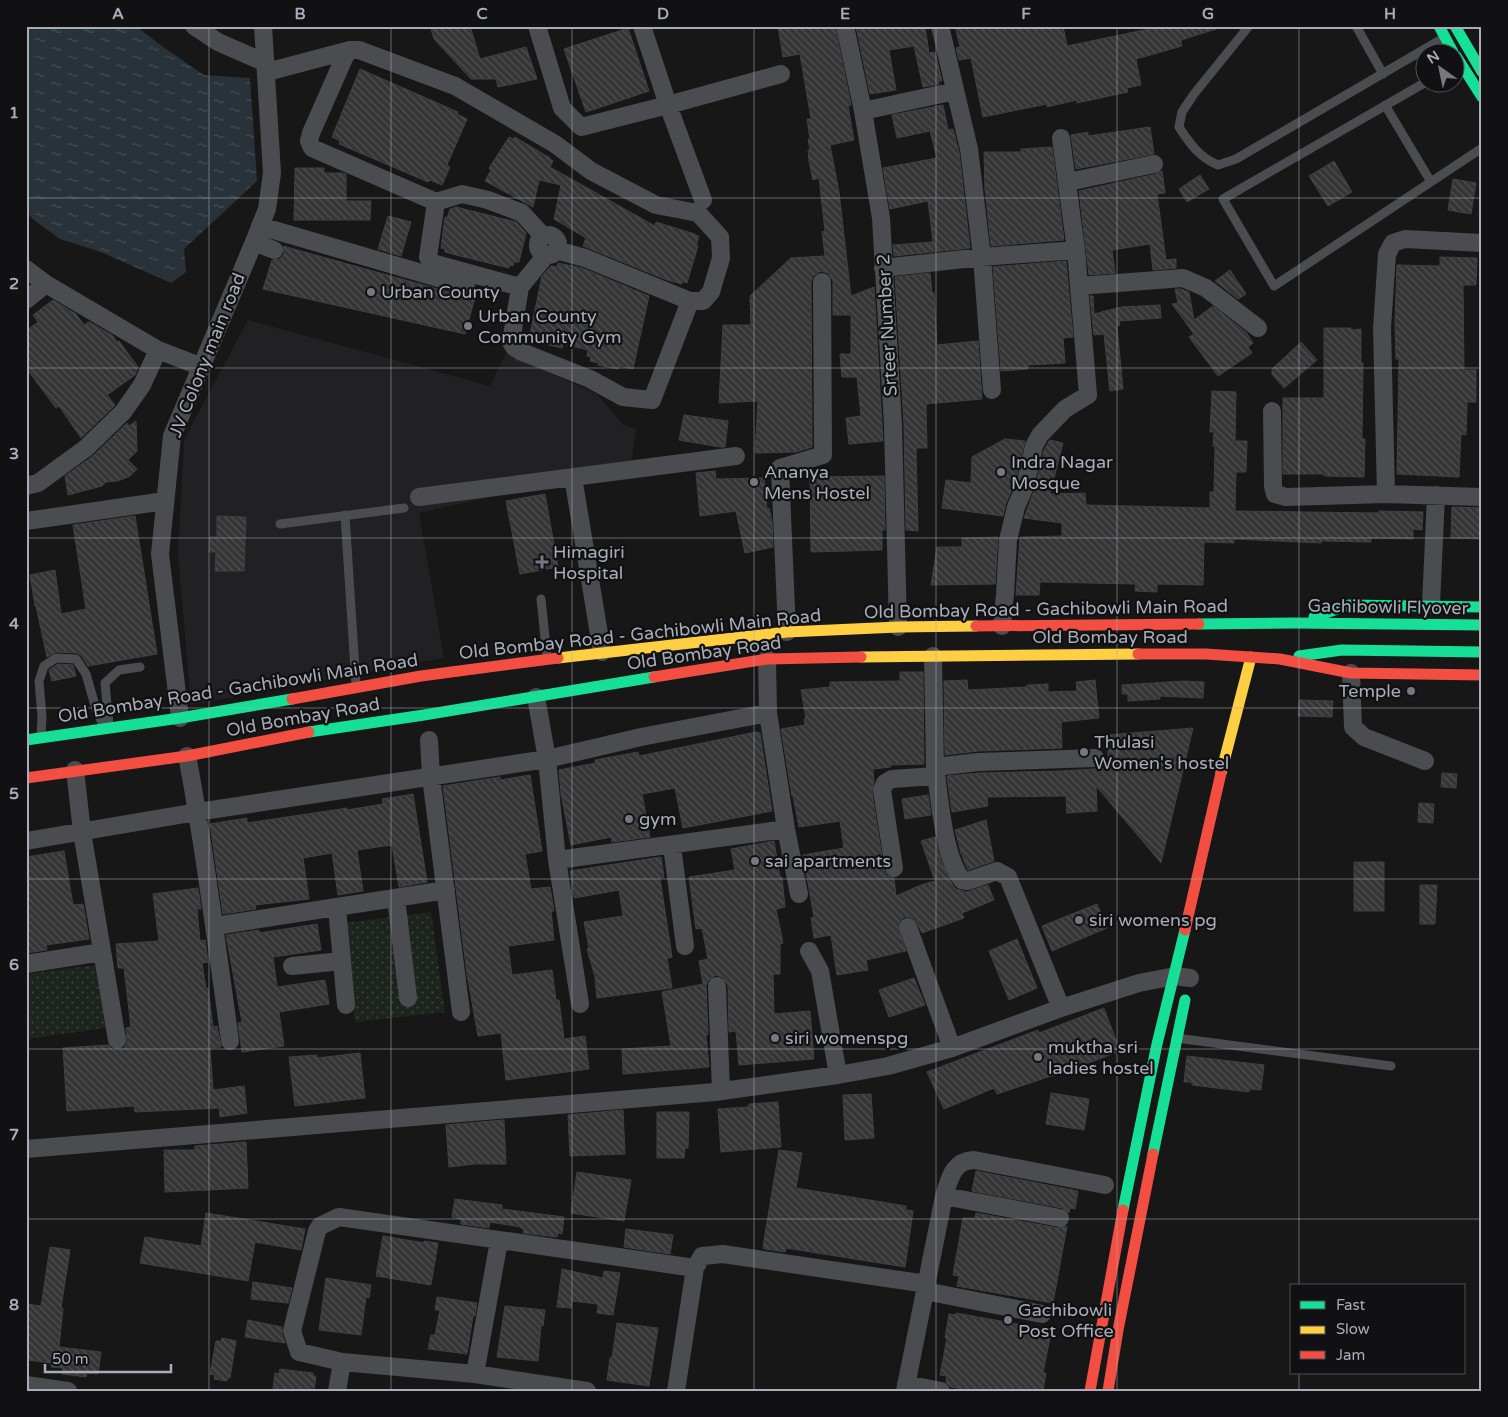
<svg xmlns="http://www.w3.org/2000/svg" width="1508" height="1417" font-family="'Varela Round',sans-serif">
	<defs>
		<pattern id="park-dots" width="8" height="8" patternUnits="userSpaceOnUse" patternTransform="scale(1.25)"><rect width="8" height="8" fill="#1d241e"/><path d="M2 2h.1M6 6h.1" fill="none" stroke="#3b413d" stroke-width="1.8" stroke-linecap="round"/></pattern>
		<pattern id="water-ripples" width="26" height="14" patternUnits="userSpaceOnUse" patternTransform="scale(1.25)"><rect width="26" height="14" fill="#2a3239"/><path d="M2 4q2-2 4 0t4 0M15 11q2-2 4 0t4 0" fill="none" stroke="#464d54"/></pattern>
		<pattern id="building-back-hatch" width="6" height="6" patternUnits="userSpaceOnUse" patternTransform="scale(1.25)"><rect width="6" height="6" fill="#353536"/><path d="M-1 5l2 2M0 0l6 6M5-1l2 2" fill="none" stroke="#4f5051"/></pattern>
	</defs>
	<rect width="100%" height="100%" fill="#171717"/>
	<!-- built -->
	<path fill="#212123" d="M248,320L490,386L506,353L597,394L622,424L636,429L631,465L419,513L444,658L191,705L178,554L184,440Z"/>
	<!-- park -->
	<path fill="url(#park-dots)" d="M431,912L445,1012L355,1022L344,923Z
		M95,965L106,1028L26,1039V974Z"/>
	<!-- water -->
	<path fill="url(#water-ripples)" d="M26,26H136L163,47L204,75L250,78L257,181L184,249L186,272L171,283L101,252L60,239L34,220L26,211Z"/>
	<!-- building -->
	<path fill="url(#building-back-hatch)" stroke="#3f4043" d="M430,26H470L480,59L526,47L537,79L498,87L496,79H471L434,39Z
		M778,26H835L851,105L848,106L854,140L830,145L839,192L851,296L874,287L883,441L849,444L846,418L861,416L857,377H842L840,354H851V315H833V281L828,273L821,271L813,276L811,282L812,447L796,452L755,453L758,401L719,403L723,325H751L750,296L791,258L825,256L822,232L825,231L819,178L813,180L809,161L808,150H810L808,139H810L807,119H811L800,54L783,57Z
		M856,26H925L929,53L935,52L942,81H938L939,84L923,87L914,46L889,50L896,90L870,94Z
		M955,26H1063L1067,46L1149,29L1148,26H1215L1216,29L1181,40L1182,46L1136,59L1141,85L1127,88L1128,92L1077,103V100L1047,107V104L983,117L971,58L959,60L956,48L960,47Z
		M628,28L649,91L586,112L564,49Z
		M360,69L458,112L457,114L467,119L447,165L450,167L442,185L430,180L428,182L379,161L339,144L340,141L332,137Z
		M943,105L948,130L953,129L959,152L970,248L894,256L893,245L933,242L928,201L890,209L883,168L937,158L930,131L897,138L892,115Z
		M1150,127L1154,154L1076,169L1071,135L1088,132V136Z
		M509,137L514,139L515,137L550,158V159L553,161L550,167L655,226L656,222L695,234V235L699,236L696,246H698L687,283L682,281V284L667,280L583,246L586,238L554,219L561,185L539,180L533,207L485,181L491,170L489,168Z
		M1052,147L1064,240L991,246L985,189L984,152H1021V149Z
		M1334,161L1352,192L1328,206L1309,176Z
		M295,168H324V173H342L346,174V201H371L370,220H294Z
		M1162,171L1165,193L1157,194L1166,260L1176,259V268L1153,270L1150,244L1112,250L1115,273L1089,275L1079,191L1156,174Z
		M1200,175L1209,189L1187,202L1179,189Z
		M1453,179L1476,183L1471,214L1448,210Z
		M456,207L516,222L526,233L519,262H514L513,266L510,265L509,268L460,256L445,252V249L441,248L445,217L447,218L450,209Z
		M388,216L411,222L401,256L378,249Z
		M283,246L463,296L476,294L465,334L263,289L272,260L280,259L284,254Z
		M1440,257L1477,258L1476,285H1463L1464,370H1476V402H1467L1466,435L1461,434L1459,477L1397,474L1399,359H1396L1395,322L1397,265L1440,266Z
		M1066,261L1073,337L1063,338L1065,363L1028,365V369L1001,371L993,267Z
		M558,263L582,268L649,296L633,369L619,366L618,369L598,365L599,363L590,361L591,357L587,356L588,350L563,344L562,348L540,343L541,340L532,338L533,335L530,334L542,276L551,266L557,267Z
		M1230,270L1246,294L1238,299L1215,281Z
		M930,273L932,293H934L937,345L978,341L982,399L926,404L927,448H916L918,531L906,530L904,424L895,277Z
		M1175,289H1181L1189,292L1194,320L1213,306L1246,332L1253,343L1248,347L1252,353L1218,376L1189,337L1194,334L1172,304L1178,303Z
		M1090,296H1093L1094,314L1121,307L1160,305L1161,318L1119,321L1120,325L1117,326L1123,389L1110,391L1104,334L1094,335Z
		M53,300L76,314L84,325L89,322L112,335L117,342L119,341L138,367L135,375L107,395L115,405L81,438L59,406L56,408L26,368V331L38,322L33,315Z
		M1324,328H1351V330L1361,329V363H1363L1362,439H1365L1364,477L1324,476V474H1283V398H1324Z
		M1301,342L1317,360L1284,388L1272,374V369Z
		M1212,391L1236,392L1235,441H1247L1246,472H1236L1235,511L1379,513V511L1423,512L1422,530L1413,529V539L1371,538V542L1321,541V543L1234,539V543L1204,542L1203,585L1157,584V592L1135,591L1136,584L1040,582L1039,595H1016L1020,537L1062,536V523L1024,518L1035,488L1044,450L1050,440L1063,443L1050,494L1085,493L1086,505L1210,508V492H1214L1215,446H1213L1214,432H1210Z
		M684,415L728,421L725,447H720L679,440Z
		M136,421L137,451L128,460L137,469L130,476L118,481L106,482L102,486L68,495L65,476L93,456L127,423L129,426Z
		M1005,439L1025,441L1015,483L1006,503L1003,516L942,508L946,480L971,483L972,457Z
		M715,471L716,479L764,478L767,509L769,508L772,521L773,547L745,553L736,511L700,516L696,473Z
		M884,476L885,530H882V550L811,552L810,477Z
		M545,494L558,567L520,574L506,501Z
		M1452,507L1482,508V539L1451,538Z
		M135,516L157,654L88,666L81,655L77,653L56,652L47,657L36,606H35L30,575L55,570L61,614L86,609L73,525Z
		M217,516L246,517L244,571H215L216,552H209L210,537H217Z
		M998,537L995,584L931,585L937,547H962V538Z
		M58,664L73,665L76,676L52,681L49,670Z
		M900,672H923L924,764L890,765L891,767L873,769L874,782L872,792L884,870L886,875L894,878L896,896L921,885L935,881L921,841L935,837L941,860L953,886L956,889L967,892L988,885L994,900L962,913L964,918L922,933L915,919L909,917H904L900,921L898,926L906,951L866,960L868,970L837,975L831,935L814,938L811,918L814,917L803,855L844,848L840,821L799,827L793,796H792L781,729L805,725L804,719H806L801,690L830,687V682L900,681Z
		M967,680L968,690L1027,687V685L1048,684V692L1077,691L1076,682L1095,680L1099,718L1061,722L1062,748L978,751L945,755L944,681Z
		M1184,681L1204,682L1203,698L1160,696V699L1128,701V694H1122V685Z
		M1299,700L1333,701L1332,717L1298,716Z
		M1193,728L1161,863L1096,786L1097,811L1067,813L1066,796L987,797L988,806L952,812L947,776L979,773L1063,771L1108,768V735Z
		M756,732L760,733L772,811L683,828L675,788L642,794L650,837L612,842L611,837L571,845L561,794L559,770L596,763L595,760L638,752L639,756Z
		M1442,773L1457,774L1456,788L1441,787Z
		M530,775L542,851L525,854L531,889L550,887L554,911H551L554,940L508,946L512,975L552,970L556,1000H559L564,1039L585,1036L589,1069L506,1080L501,1033L478,1036L467,974L443,786L500,777V780Z
		M413,794L427,882L399,887L392,845L357,850L363,891L338,895L332,853L303,858L309,899L255,905L256,909L223,914L210,824L247,818V823L347,808V810L383,804L382,799Z
		M928,795L931,815L905,819L902,799Z
		M1419,803L1434,804L1433,823L1418,822Z
		M986,820L994,861L968,870L961,853L955,830Z
		M774,841L780,877H782L785,907L776,909L783,943L780,944V974H773L774,1014L810,1011L814,1059L739,1065L736,1031L729,1032L728,985L722,977L716,975L708,981L706,986L708,1034L706,1035L709,1067L623,1074L622,1049L671,1046L662,992L703,984L699,961L708,959L702,928L696,929L689,877L735,870L731,849Z
		M64,851L73,905L83,904L89,939L46,945L47,950L26,953V857Z
		M661,857L664,877L660,878L672,957L667,958L672,988L597,998L595,977L587,949L589,948L584,922L623,916L619,890L574,898L570,871Z
		M1354,862H1384V911H1354Z
		M1420,885H1437L1435,924H1420Z
		M198,888L201,909H197L200,941L205,940L208,962L202,963L206,989L208,988L213,1027L217,1026L221,1047L210,1048L213,1090L244,1086L247,1113L220,1117L219,1108L135,1112L134,1106L67,1111L63,1048L108,1045L113,1050H118L124,1048L127,1043L126,1028L131,1027L124,968H118L116,944L159,941L153,894Z
		M1097,904L1107,928L1052,951L1042,926Z
		M317,924L321,950L273,957L277,987L325,980L329,1004L279,1012L284,1046L242,1052L238,1023L242,1022L226,935L259,930V933Z
		M1017,939L1037,988L1009,1000L989,951Z
		M914,978L925,1005L889,1017L879,990Z
		M1104,1008L1120,1051L1054,1076V1075L997,1094L994,1088L944,1109L927,1072L1038,1030L1039,1033Z
		M360,1053L365,1098L295,1106L289,1057L317,1055V1058Z
		M1187,1056L1264,1065L1261,1090L1249,1089V1092L1192,1085V1082H1184Z
		M1051,1093L1089,1099L1084,1130L1046,1124Z
		M871,1094L874,1138L845,1140L843,1095Z
		M778,1102L781,1147L721,1152L718,1109L749,1107V1104Z
		M623,1110L625,1154L570,1156L568,1115Z
		M657,1112H689L688,1148H685L684,1158H657Z
		M504,1120L506,1164H474L449,1167L446,1125Z
		M246,1142L248,1188L165,1192L164,1150H195V1146Z
		M779,1150L802,1153L796,1188L906,1206V1210L913,1211L905,1267L786,1248L785,1252L765,1249L763,1248L765,1234Z
		M976,1171L1078,1191L1075,1209L1070,1208L1069,1213L1062,1208L972,1191Z
		M577,1172L631,1180L624,1221L571,1213Z
		M455,1199L502,1205V1209L564,1217L562,1234L558,1233L557,1237L523,1233L524,1229L521,1228V1227L490,1222L489,1228L461,1224V1219L452,1217Z
		M206,1213L305,1229L301,1250L255,1242L248,1281L140,1263L145,1237L201,1246Z
		M976,1213L1058,1228L1067,1226L1053,1303L957,1286L959,1276L953,1275L963,1218H975Z
		M626,1229L673,1235L670,1254L624,1247Z
		M383,1236L424,1243V1241L438,1243L431,1285L376,1276Z
		M50,1247L70,1250L61,1308H63L59,1347L101,1352L98,1374L87,1373L86,1377L62,1374L63,1368L51,1367L52,1363L26,1360V1304L41,1306Z
		M562,1269L603,1278L604,1271L620,1273L613,1315L597,1313L598,1304L572,1301L571,1308L557,1307Z
		M326,1278L371,1285L369,1298L366,1297L361,1335L319,1330Z
		M253,1282L292,1288L288,1303L251,1299Z
		M437,1297L477,1303L475,1316H473L467,1354L428,1349L431,1335H435L440,1310H435Z
		M505,1306L545,1310L543,1326L541,1325L538,1361L497,1357Z
		M956,1313L1045,1329L1044,1332L1051,1333L1043,1373H1046L1043,1391H972L951,1387L946,1382L947,1376L940,1375L947,1338H945L949,1314L955,1315Z
		M248,1320L282,1327V1334L285,1343L245,1337Z
		M617,1323L658,1328L649,1386L607,1380L610,1358H612Z
		M222,1338L236,1341L230,1378L228,1377L227,1381L214,1379L215,1375L210,1374L216,1341H221Z
		M280,1369L313,1373V1376H316L314,1391L273,1389L275,1373L279,1374Z"/>
	<g fill="none" stroke-linecap="round" stroke-linejoin="round">
		<!-- lane -->
		<path stroke="#4b4c50" stroke-width="9" d="M1249,26L1194,94L1182,112L1179,127C1190,144 1199,157 1218,165L1236,159L1442,39
			M1356,26L1383,74
			M1426,82L1223,199L1274,286L1482,148
			M1385,105L1431,182
			M345,515L356,685
			M280,524L404,508
			M541,599L547,657
			M109,725L105,683L119,670L140,667
			M41,735L42,717L39,681L44,666L56,658L76,659L86,674L96,709L103,725
			M1176,1038L1391,1066"/>
		<!-- street -->
		<path stroke="#4b4c50" stroke-width="18" d="M194,26L218,42L266,63
			M537,26L562,108L581,127L668,105L703,200
			M642,26L668,105L781,74
			M845,26L863,111L881,218L893,425L898,627
			M940,26L969,149L982,257L992,390
			M267,72L350,50H359L455,86L555,144L591,171L656,205L698,213L720,237L721,258L711,292L703,301H690L652,400L623,397L590,379L522,352L514,347L511,342L520,287L432,263L428,257L436,202L312,148L309,141L311,133L345,56L350,50
			M863,111L955,91
			M1068,182L1154,164
			M436,202L462,194L488,200L522,213L543,236
			M260,226L466,286
			M538 245a10 10 0 1 1 20 0a10 10 0 1 1-20 0Z
			M254,242L274,250
			M556,250L585,258L690,301
			M883,268L982,257L1076,250L1061,138
			M26,269L46,284L158,350L202,367
			M1079,286L1183,278L1206,288L1258,328
			M520,287L546,255
			M26,300L46,284
			M1272,411L1273,486L1275,494L1286,497L1386,494L1482,497
			M573,477L602,652
			M26,486L38,483L86,448L123,412L142,385L158,350
			M1386,494L1382,328L1387,254L1393,243L1405,239L1482,243
			M419,497L736,456
			M26,521L165,501
			M1431,605L1436,495
			M1002,626L1005,594L1008,540L1016,507L1025,486L1034,446L1040,435L1065,409L1088,395L1076,250
			M787,632L780,468L823,455L822,282
			M933,656L935,767
			M767,659L768,713L786,829L799,894
			M1351,673L1353,727L1364,737L1425,761
			M536,697L547,759L557,860L580,1004
			M180,718L160,554L172,436L254,242L267,209L272,173L263,26
			M429,740L431,777L461,1012
			M187,756C193,785 197,814 202,843C212,909 221,975 230,1041
			M75,770L82,832L117,1040
			M26,841L197,812L547,759L641,737L768,713
			M672,846L685,946
			M557,860L786,829
			M894,868L882,790L885,783L892,779L936,776
			M396,898L408,998
			M337,908L346,1005
			M215,926L446,890
			M908,927L952,1048
			M809,951L820,971L838,1075
			M26,964L102,952
			M292,966L342,961
			M717,986L721,1091
			M1061,1008L1008,877L997,871L968,881L962,880C943,855 940,799 935,767L978,762L1095,758
			M26,1149L715,1092L838,1075L888,1066L952,1048L1061,1008L1139,983L1175,976L1190,978
			M944,1196L1060,1218
			M925,1291L1042,1314
			M342,1362L299,1352L292,1331L317,1231L320,1226L339,1217L695,1268
			M475,1374L499,1241
			M906,1384L941,1391
			M26,1385L68,1391
			M337,1391L342,1362L475,1374L587,1391
			M676,1391L695,1268L702,1256L723,1254L927,1284
			M905,1391L944,1196C950,1179 952,1161 974,1160L1105,1185"/>
		<!-- fast -->
		<path stroke="#16e098" stroke-width="11" d="M1439,26L1453,52
			M1455,26L1482,72
			M1456,56L1482,97
			M1314,617L1349,605L1482,607
			M1199,624L1294,623L1482,625
			M1299,656L1342,650L1482,652
			M309,732L424,715L654,677
			M26,740L180,718L292,699
			M1153,1154L1185,1000
			M1123,1210L1157,1044L1185,930"/>
		<!-- slow -->
		<path stroke="#ffcf43" stroke-width="11" d="M861,657L1138,654
			M558,658L787,632L898,627L976,626
			M1221,773L1251,657"/>
		<!-- jam -->
		<path stroke="#f24e42" stroke-width="11" d="M976,626L1199,624
			M1138,654H1206L1280,659L1351,673L1482,675
			M654,677L767,659L861,657
			M292,699L421,676L558,658
			M26,778L187,756L309,732
			M1185,930L1221,773
			M1090,1391L1123,1210
			M1108,1391L1118,1330L1153,1154"/>
	</g>
	<!-- grid -->
	<path fill="none" stroke="#a8adb8" stroke-width="1" stroke-opacity="0.55" d="M209,26V1391M391,26V1391M572,26V1391M754,26V1391M936,26V1391M1117,26V1391M1299,26V1286M26,198H1482M26,368H1482M26,538H1482M26,708H1482M26,879H1482M26,1049H1482M26,1219H1482M1299,1373V1391"/>
	<!-- markers -->
	<g fill="#757880" stroke="#111113" stroke-width="2">
		<circle cx="371" cy="292" r="5"/>
		<circle cx="468" cy="326" r="5"/>
		<circle cx="1001" cy="472" r="5"/>
		<circle cx="754" cy="482" r="5"/>
		<path d="M539.5 554.5h5v5h5v5h-5v5h-5v-5h-5v-5h5z"/>
		<circle cx="1411" cy="691" r="5"/>
		<circle cx="1084" cy="752" r="5"/>
		<circle cx="629" cy="819" r="5"/>
		<circle cx="755" cy="861" r="5"/>
		<circle cx="1079" cy="920" r="5"/>
		<circle cx="775" cy="1038" r="5"/>
		<circle cx="1038" cy="1057" r="5"/>
		<circle cx="1008" cy="1320" r="5"/>
	</g>
	<g text-anchor="middle" dominant-baseline="central" stroke-width="4.5" stroke-linejoin="round" paint-order="stroke">
		<!-- poi labels -->
		<g font-size="18" fill="#a8adb8" stroke="#111113" text-anchor="start">
			<text x="381" y="292">Urban County</text>
			<text x="478" y="316">Urban County<tspan x="478" dy="21">Community Gym</tspan></text>
			<text x="1011" y="462">Indra Nagar<tspan x="1011" dy="21">Mosque</tspan></text>
			<text x="764" y="472">Ananya<tspan x="764" dy="21">Mens Hostel</tspan></text>
			<text x="553" y="552">Himagiri<tspan x="553" dy="21">Hospital</tspan></text>
			<text x="1401" y="691" text-anchor="end">Temple</text>
			<text x="1094" y="742">Thulasi<tspan x="1094" dy="21">Women's hostel</tspan></text>
			<text x="639" y="819">gym</text>
			<text x="765" y="861">sai apartments</text>
			<text x="1089" y="920">siri womens pg</text>
			<text x="785" y="1038">siri womenspg</text>
			<text x="1048" y="1047">muktha sri<tspan x="1048" dy="21">ladies hostel</tspan></text>
			<text x="1018" y="1310">Gachibowli<tspan x="1018" dy="21">Post Office</tspan></text>
		</g>
		<!-- street labels -->
		<g font-size="18" fill="#a8adb8" stroke="#111113">
			<text transform="translate(887 325) rotate(-93)">Srteer Number 2</text>
			<text transform="translate(207 355) rotate(-68)">JV Colony main road</text>
			<text transform="translate(1388 607) rotate(1)">Gachibowli Flyover</text>
			<text transform="translate(1046 609) rotate(-1)">Old Bombay Road - Gachibowli Main Road</text>
			<text transform="translate(640 634) rotate(-6)">Old Bombay Road - Gachibowli Main Road</text>
			<text x="1110" y="637">Old Bombay Road</text>
			<text transform="translate(704 653) rotate(-8)">Old Bombay Road</text>
			<text transform="translate(238 688) rotate(-9)">Old Bombay Road - Gachibowli Main Road</text>
			<text transform="translate(303 717) rotate(-10)">Old Bombay Road</text>
		</g>
	</g>
	<!-- border -->
	<rect width="1508" height="1417" fill="none" stroke="#111113" stroke-width="55"/>
	<!-- legend -->
	<rect x="1290" y="1284" width="175" height="90" fill="#111113" stroke="#4d4f55"/>
	<rect x="1300" y="1301" width="25" height="8" fill="#16e098" stroke="#4d4f55"/>
	<text x="1336" y="1310" font-size="15" fill="#a8adb8">Fast</text>
	<rect x="1300" y="1326" width="25" height="8" fill="#ffcf43" stroke="#4d4f55"/>
	<text x="1336" y="1334" font-size="15" fill="#a8adb8">Slow</text>
	<rect x="1300" y="1351" width="25" height="8" fill="#f24e42" stroke="#4d4f55"/>
	<text x="1336" y="1360" font-size="15" fill="#a8adb8">Jam</text>
	<!-- north arrow -->
	<g transform="translate(1440 68) rotate(327)"><circle r="24" fill="#111113" stroke="#4d4f55"/>
	<path d="M0-4L9 19L0 12L-9 19Z" fill="#757880"/>
	<text y="-8" font-size="14" font-weight="bold" text-anchor="middle" fill="#a8adb8">N</text>
	</g>
	<!-- scale -->
	<path d="M45 1364v8h126v-8" fill="none" stroke="#a8adb8" stroke-width="2.5"/>
	<text x="52" y="1364" font-size="15" fill="#a8adb8" stroke="#111113" stroke-width="4" paint-order="stroke">50 m</text>
	<rect x="28" y="28" width="1452" height="1362" fill="none" stroke="#a8adb8" stroke-width="2"/>
	<g font-size="16" text-anchor="middle" font-weight="bold" fill="#a8adb8">
		<text x="118" y="19">A</text>
		<text x="300" y="19">B</text>
		<text x="482" y="19">C</text>
		<text x="663" y="19">D</text>
		<text x="845" y="19">E</text>
		<text x="1026" y="19">F</text>
		<text x="1208" y="19">G</text>
		<text x="1390" y="19">H</text>
		<text x="14" y="118">1</text>
		<text x="14" y="289">2</text>
		<text x="14" y="459">3</text>
		<text x="14" y="629">4</text>
		<text x="14" y="799">5</text>
		<text x="14" y="970">6</text>
		<text x="14" y="1140">7</text>
		<text x="14" y="1310">8</text>
	</g>
</svg>
